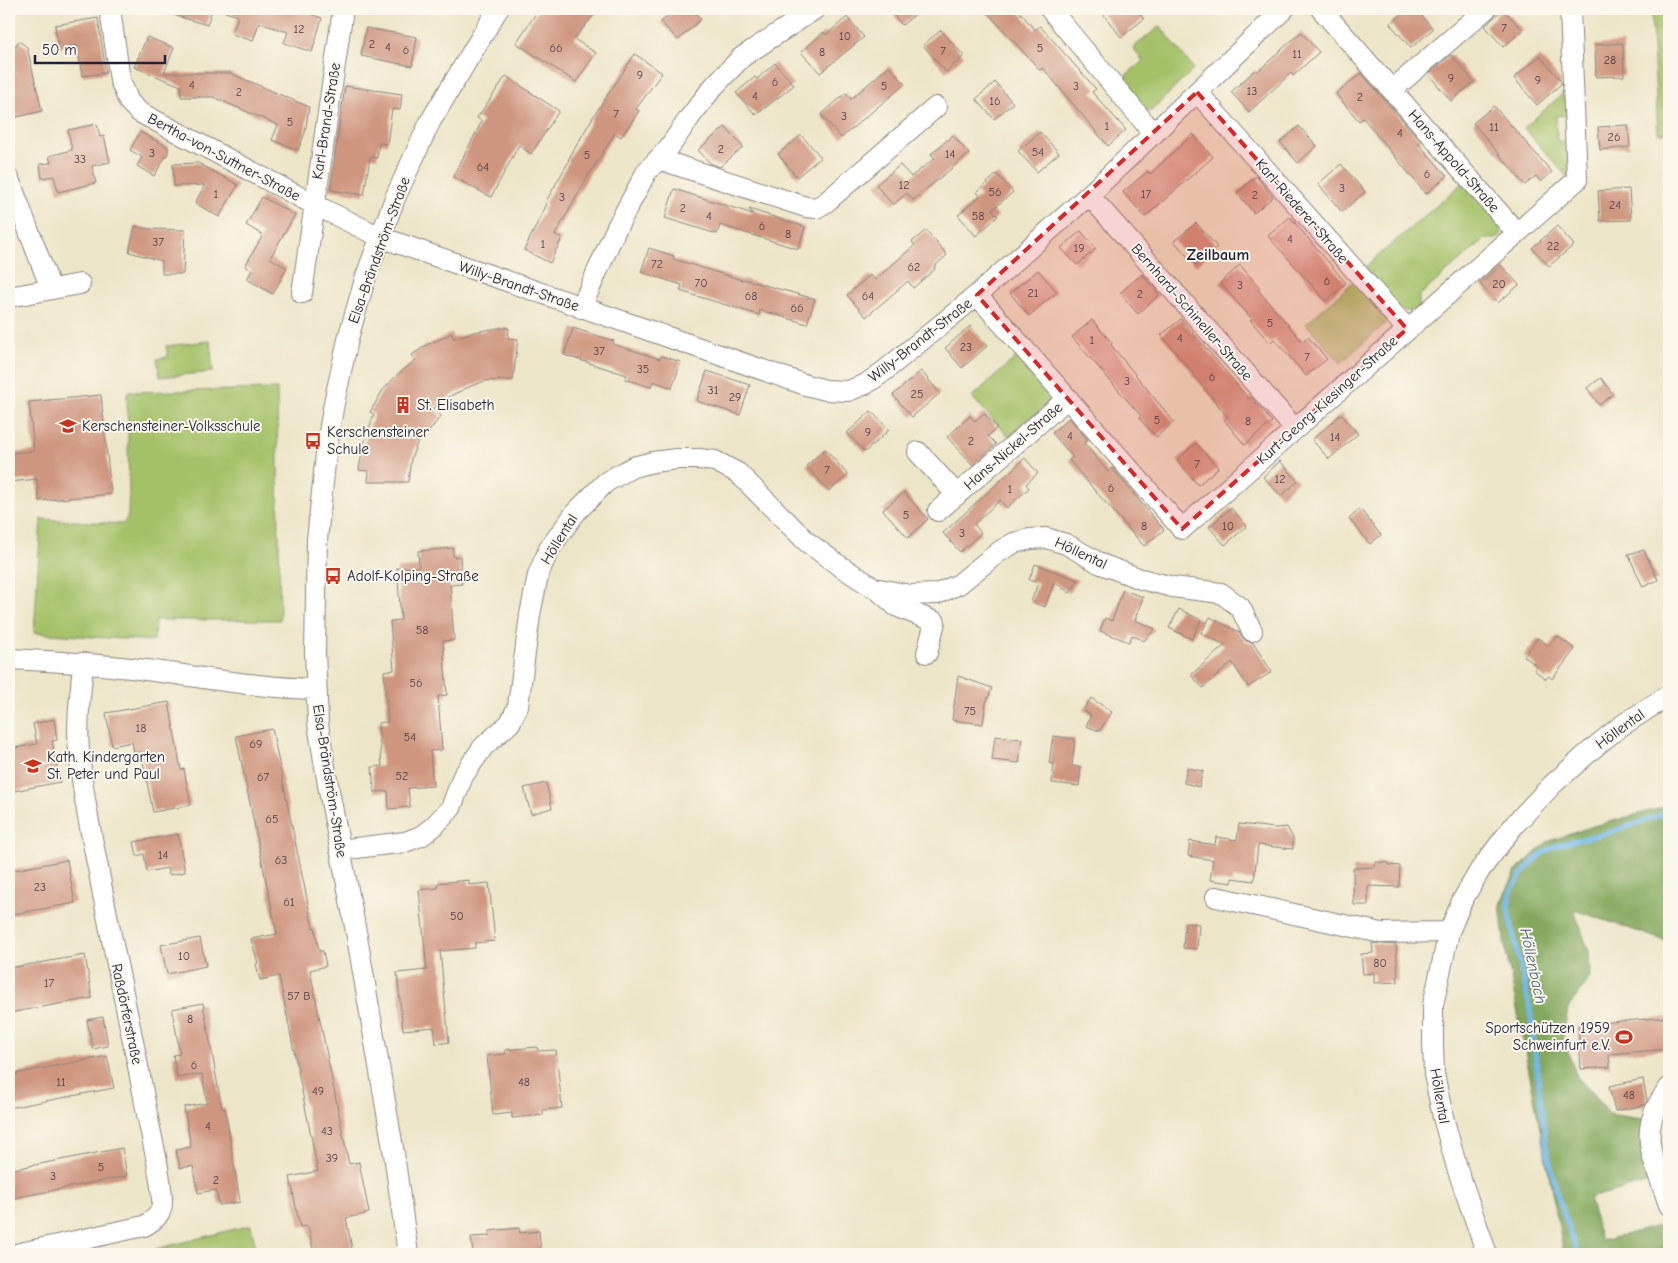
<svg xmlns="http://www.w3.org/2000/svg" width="1678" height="1263" font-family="'Comic Neue',sans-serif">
	<rect width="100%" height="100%" fill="#fbf7ec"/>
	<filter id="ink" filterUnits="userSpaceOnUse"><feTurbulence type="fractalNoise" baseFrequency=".02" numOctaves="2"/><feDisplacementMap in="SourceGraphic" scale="10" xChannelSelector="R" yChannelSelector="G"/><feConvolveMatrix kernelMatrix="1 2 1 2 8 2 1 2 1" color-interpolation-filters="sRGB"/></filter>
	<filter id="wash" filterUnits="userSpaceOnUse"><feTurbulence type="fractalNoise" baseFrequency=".0096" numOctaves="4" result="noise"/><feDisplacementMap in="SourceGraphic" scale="20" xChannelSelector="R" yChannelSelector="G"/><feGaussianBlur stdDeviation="1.12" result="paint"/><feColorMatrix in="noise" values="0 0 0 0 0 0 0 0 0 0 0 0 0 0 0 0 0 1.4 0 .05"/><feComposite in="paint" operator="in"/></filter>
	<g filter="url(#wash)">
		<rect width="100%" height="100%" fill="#ede5c7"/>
		<!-- green -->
		<path fill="#a4c168" stroke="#637252" d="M1651,9H1669V133H1658Z
			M1160,26L1194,69L1151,111H1143L1120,80L1143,61L1133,48Z
			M1568,89L1569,115L1556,116L1557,141H1571L1568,178L1524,128Z
			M1465,181L1501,223V236L1496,239H1485L1419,296V309L1414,312L1401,310L1365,267Z
			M1354,281L1389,320L1341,363L1306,324Z
			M210,341L213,372L160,377L157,359L168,357L166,346Z
			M1021,353L1052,387V399L1009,437L972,397Z
			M277,389L280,620H155L154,641L34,633L41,519L123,524L128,516L129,486L127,392Z
			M251,1225L257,1254H140V1253Z"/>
		<!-- forest -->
		<path fill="#83a75c" stroke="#52644c" d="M1669,806V942L1574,910L1589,951L1590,978L1568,1008L1563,1039L1577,1077L1593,1093L1609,1114L1643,1119L1654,1181L1589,1198L1601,1241L1666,1224L1669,1241V1254H1564L1504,941L1500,904L1516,871L1547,842L1593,826Z"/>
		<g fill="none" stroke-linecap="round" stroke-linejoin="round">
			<!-- stream -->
			<path stroke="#73b7e9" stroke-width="5" d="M1578,1254L1558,1197L1546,1146L1530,1009L1508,909C1510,890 1511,890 1522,874C1548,839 1572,843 1610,832C1630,826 1650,819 1669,812"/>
		</g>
		<g id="blocks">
			<!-- building -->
			<path fill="#cf967f" d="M165,9H212L207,25L164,12Z
				M225,9H295L322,18L312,52L284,43L288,32L259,23L253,41L232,34L238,16L225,12Z
				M539,9H599L574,39L596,53L576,82L516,43Z
				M676,9H691L701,19L678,40L661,22Z
				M888,9H922L902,25Z
				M984,9H1017L1035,30L1040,26L1096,89L1092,92L1126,130L1108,146L1043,68L1040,70Z
				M1099,9H1136L1144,19L1121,37Z
				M1408,9H1416L1433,29L1411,48L1390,24Z
				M1503,9L1523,30L1503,47L1485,26Z
				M847,17L864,37L820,73L801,52L824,32L826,35Z
				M98,18L106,73L82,76L77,45L58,48L55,25Z
				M366,28L417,37L412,66L361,56Z
				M941,30L964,56L946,72L923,45Z
				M1301,32L1319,52L1293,76L1291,73L1249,112L1231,92L1255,70L1257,72Z
				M147,37L174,48L164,73H230L309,107L305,133L298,150L272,140L278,125L213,97H181V86L134,67Z
				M19,41L27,47L42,111L9,119V54Z
				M1623,43L1624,76L1596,77L1595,45Z
				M635,54L662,73L636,109L639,111L621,137L615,133L590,173L555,235L562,238L550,263L524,250L547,204L545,203L569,161L568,160L593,117Z
				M1451,55L1474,82L1451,101L1428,74Z
				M1540,56L1561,81V84L1537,105L1514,78Z
				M775,63L794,85L756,115L736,93L755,77L757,79Z
				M889,66L905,84L841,138L821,115L846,93L851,99Z
				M1361,73L1421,141L1418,143L1447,176L1426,194L1363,118L1359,121L1336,94Z
				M506,76L559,111L531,154L519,145L491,197L453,177L482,121L477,118Z
				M995,82L1013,103L994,119L976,99Z
				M345,86L402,94L400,110L392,109L387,144L379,143L377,158L370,157L364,195L330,190Z
				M1494,106L1552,172L1541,182L1536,176L1525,185L1473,123Z
				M97,124L100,137L104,136L110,162L92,166L96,183L58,192L54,176L42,178L40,164L51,163L49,156L72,150L68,130Z
				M1628,125L1630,147L1600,150L1598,127Z
				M1299,126L1317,146L1298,163L1280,142Z
				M725,127L743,147L720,167L710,163L698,150Z
				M140,132L168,147V153L154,176L137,166L142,157L130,150Z
				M1040,132L1059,153L1037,172L1018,151Z
				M1193,134L1213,157L1145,217L1123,192L1148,171L1150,174Z
				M801,135L821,157L797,177L778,154Z
				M953,135L969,154L913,200L907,193L893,205L876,185L900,165L911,177L935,158L931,154Z
				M198,163L238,185L219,217L195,203L205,185L174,186L173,164Z
				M1341,164L1365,192L1342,212L1318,184Z
				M997,174L1013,192L992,210L998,216L976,236L958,215L980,196L977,192Z
				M1256,176L1273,197L1254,213L1237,193Z
				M674,189L753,214L749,209L805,227L798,249L720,225L717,234L665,218Z
				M1629,189L1631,220L1600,221L1598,191Z
				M262,197L295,215L270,258L287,268L273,294L247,279L252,270L245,266L263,235L246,225Z
				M1290,217L1346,283L1326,301L1268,236Z
				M1196,223L1217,247L1196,266L1174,241Z
				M135,226L149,229L185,230L183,274H162V261L129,252Z
				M1557,226L1574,245L1549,266L1532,248Z
				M926,230L947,255L934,267L935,269L913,288L908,281L866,317L847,295L870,275L875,280L915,245L912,242Z
				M1081,231L1096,249L1077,265L1061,248Z
				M649,248L674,256L673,259L742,280L743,279L815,299L807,324L760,310L759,315L680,291L682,285L641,272Z
				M1240,265L1260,288L1258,290L1302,341L1308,337L1327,359L1306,376L1274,339L1270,343L1250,320L1252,319L1220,283Z
				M1501,265L1519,285L1498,303L1480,284Z
				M1038,270L1057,292L1029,316L1010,293Z
				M1142,274L1159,295L1138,314L1120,293Z
				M1181,319L1249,399L1251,397L1272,422L1245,445L1224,420L1228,417L1192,374L1193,373L1161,335Z
				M1092,320L1112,343L1111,345L1174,422L1156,437L1139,418L1141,416L1072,337Z
				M970,326L987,346L962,368L945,348Z
				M499,328H509L508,338L518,339L513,380L485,381L471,386L452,395L433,408L441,416L426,435L421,432L411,459L408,482H368L369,471L359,470L363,447L374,414L370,412L383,390L398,374L416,360L412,355L425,346L452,333L453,338L474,332Z
				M573,328L614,341L613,344L660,359L662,356L681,362L672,388L653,381L651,387L625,379L627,375L564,355Z
				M707,371L750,385L740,415L697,401Z
				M921,371L940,393L912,417L893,395Z
				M1601,378L1613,394L1599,405L1587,388Z
				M101,395L111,494L39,501L37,479L9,482V453L34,451L29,402Z
				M871,411L889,430L865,452L847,433Z
				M984,413L997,428L988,436L996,444L973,465L947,437L970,416L975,421Z
				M1341,414L1358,434L1329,459L1312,440Z
				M1069,418L1088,440L1084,443L1108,472L1112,468L1164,530L1144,546L1091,486L1069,460L1073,457L1052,433Z
				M1196,443L1218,468L1198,485L1177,460Z
				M825,449L848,475L829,491L806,466Z
				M1025,458L1038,473L1026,484L1029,488L1007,508L1000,500L974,524L981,533L960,552L943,533Z
				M1280,461L1298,481L1281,496L1263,477Z
				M904,492L928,519L908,538L883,510Z
				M1231,508L1247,526L1225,545L1209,527Z
				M1360,509L1381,535L1370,544L1349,519Z
				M453,548V557L460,556L462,584L450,585L454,640L443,641L447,695L438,696L442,750L430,751L433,786L408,788L410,807L389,809L388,791L374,792L372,767L382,766L378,723L388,722L384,671L394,670L390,621L401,620L397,568L419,567L418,551Z
				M1644,550L1658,580L1643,587L1628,554Z
				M1035,564L1057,572L1078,580L1070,593L1054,582L1045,607L1031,602L1038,583L1029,580Z
				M1123,590L1143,597L1135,620L1155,629L1144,641L1132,635L1129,642L1100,631L1105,618L1112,621Z
				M1179,609L1201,620L1192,639L1169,628Z
				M1210,617L1239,632L1246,641L1253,643L1272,672L1248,687L1232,662L1203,688L1191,675L1225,645L1201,633Z
				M1557,636L1575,649L1552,679L1549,676L1546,679L1534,670L1537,666L1524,656L1538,638L1549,646Z
				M958,676L992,688L986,703L983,724L952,720Z
				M1091,698L1112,712L1099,731L1086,726L1091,715L1083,710Z
				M169,702L181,770L184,769L191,805L153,812L141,752L134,753L132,742L112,746L106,713Z
				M54,719L57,740L52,741L60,782L9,792V749L37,744L33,724Z
				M272,729L313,928L315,927L319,951H323L326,966L310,970L324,1040L349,1164L359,1162L369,1213L346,1218L353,1254H314L308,1226L300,1227L290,1177L318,1171L279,976L260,980L256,964L258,963L251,939L277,934L236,736Z
				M995,736L1022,739L1019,763L992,760Z
				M1053,736L1075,739L1072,766L1081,767L1079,786L1052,783L1054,764L1049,763Z
				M1187,768L1203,771L1199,787L1184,783Z
				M546,783L552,808L531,814L524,788Z
				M1239,824L1275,828L1287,827L1293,838V849L1258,845L1254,881L1232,878V883L1210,880L1213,860L1188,856L1190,841L1215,845L1216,837L1237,840Z
				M178,834L185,872L169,875L167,868L147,872L144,854L137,856L134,842Z
				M67,860L75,903L9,915V871Z
				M1376,862L1389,863V865L1400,866L1399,887L1368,886V905H1354L1353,868L1375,867Z
				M469,880V885L489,883L495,941L475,943V948L440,951L449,1042L436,1044L434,1027L403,1030L397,973L427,970L419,890L438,888V883Z
				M1185,923L1199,924L1197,949L1183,948Z
				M200,938L206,966L167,974L161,945Z
				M1372,943L1396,945L1398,982L1374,983V973L1363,974L1361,954L1373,953Z
				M85,955L92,998L9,1013V968Z
				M203,1003L222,1109L225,1108L240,1202L219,1205L216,1190L198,1193L193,1166L180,1168L176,1150L191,1147L184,1107L207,1103L202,1074L177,1078L173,1055L180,1054L172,1009Z
				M103,1017L108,1046L93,1049L87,1020Z
				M1669,1017V1049L1609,1054L1610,1067L1581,1069L1578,1025Z
				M537,1047L538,1051L556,1050L562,1108L543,1110V1115L512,1118V1113L493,1115L487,1056L506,1054L505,1050Z
				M107,1056L114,1088L9,1108V1075Z
				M1643,1079L1647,1100L1645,1105L1615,1111L1609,1086Z
				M122,1148L127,1176L9,1199V1170Z
				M519,1228L520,1233L539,1231L541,1254H473L471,1237L489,1236V1231Z"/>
		</g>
	</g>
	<g filter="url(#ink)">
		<use href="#blocks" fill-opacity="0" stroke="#888481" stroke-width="1"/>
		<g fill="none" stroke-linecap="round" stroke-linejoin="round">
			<!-- minor casing -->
			<g stroke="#888481" stroke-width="22">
				<path id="minor" d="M110,9L120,80L129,102L139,112L313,204L380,237L806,385L826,390L848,391L866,384L883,372L977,295L1089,195L1284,9
					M1050,9L1154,134
					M1321,9L1517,233
					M1392,90L1486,9
					M1197,92L1407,329
					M658,159L806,207L816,208L825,203L936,107
					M9,179L51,289
					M1089,195L1295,429
					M302,293L343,9
					M977,295L1182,529L1577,180L1570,9
					M9,297L80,284
					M581,308L616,229L647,171L668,149L690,117L714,86L742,57L815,9
					M918,452L957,495
					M938,511L1068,398
					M878,590L896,606L935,622L927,653
					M9,659C55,661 100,664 146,670C203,677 258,688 316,689
					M340,850L405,842L421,836L433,827L451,808L463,776L483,747L510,723L518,706L530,615L538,575L549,549L576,512L606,482L633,467L653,462L677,459H699L715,461L738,473L807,542L837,564L874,588L910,595L937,594L959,584L1000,551L1014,543L1030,539L1046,538L1066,544L1101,564L1141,579L1173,587L1221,593L1240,607L1252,631
					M1216,897L1381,933L1449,932
					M1669,1088C1634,1132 1654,1158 1669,1205
					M16,1254L144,1226C155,1220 163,1213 162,1200C161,1170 150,1133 145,1103C131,1026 113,950 99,873C91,833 82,791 79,750C76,721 81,692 83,663
					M408,1254L394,1154L357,937L328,785L318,724L315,651L317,540L327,444L334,403L349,335L366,276L395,198L430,122L498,9
					M1487,1254L1457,1168L1443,1117L1434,1074L1433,1043V1005L1449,932L1462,901L1480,870L1515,824L1552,785L1596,746L1621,726L1669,695"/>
			</g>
			<!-- minor -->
			<use href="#minor" stroke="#fff" stroke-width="20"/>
		</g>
	</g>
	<!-- marked area -->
	<path fill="#d62828" fill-opacity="0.2" stroke="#d62828" stroke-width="4" stroke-dasharray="10 6" stroke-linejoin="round" d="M1197,92L1407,329L1182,529L977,295Z"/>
	<!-- icons -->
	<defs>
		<g id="building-bare" transform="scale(1.35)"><path d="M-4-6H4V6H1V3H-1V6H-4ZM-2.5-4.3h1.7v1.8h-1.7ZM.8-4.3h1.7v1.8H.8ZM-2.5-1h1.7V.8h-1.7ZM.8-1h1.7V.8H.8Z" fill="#c8321e" stroke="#fbf7ec" stroke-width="2.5" paint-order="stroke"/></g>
		<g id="school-bare" transform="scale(1.35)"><path d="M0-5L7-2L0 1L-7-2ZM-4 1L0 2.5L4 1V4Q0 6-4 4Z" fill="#c8321e" stroke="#fbf7ec" stroke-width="2.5" paint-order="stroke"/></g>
		<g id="bus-bare" transform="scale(1.35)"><path d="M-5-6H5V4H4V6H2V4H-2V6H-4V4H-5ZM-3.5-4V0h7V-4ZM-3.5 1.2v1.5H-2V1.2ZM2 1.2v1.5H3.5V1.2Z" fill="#c8321e" stroke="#fbf7ec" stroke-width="2.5" paint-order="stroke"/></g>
		<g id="stadium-bare" transform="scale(1.35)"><path d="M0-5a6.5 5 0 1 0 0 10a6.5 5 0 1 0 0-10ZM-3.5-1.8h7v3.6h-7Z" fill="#c8321e" stroke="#fbf7ec" stroke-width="2.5" paint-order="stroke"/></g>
	</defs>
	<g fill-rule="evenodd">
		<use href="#building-bare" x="403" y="405"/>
		<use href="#school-bare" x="68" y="426"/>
		<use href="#bus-bare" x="313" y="441"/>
		<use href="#bus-bare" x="333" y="576"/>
		<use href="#school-bare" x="33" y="766"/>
		<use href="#stadium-bare" x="1624" y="1037"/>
	</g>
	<g text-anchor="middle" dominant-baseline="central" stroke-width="4" stroke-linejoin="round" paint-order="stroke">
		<!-- number labels -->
		<g font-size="12" fill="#4d3f4c">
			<text x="1504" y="28">7</text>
			<text x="299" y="29">12</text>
			<text x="845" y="36">10</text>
			<text x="372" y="44">2</text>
			<text x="388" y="47">4</text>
			<text x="556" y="48">66</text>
			<text x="1040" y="48">5</text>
			<text x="406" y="50">6</text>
			<text x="943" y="51">7</text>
			<text x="822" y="52">8</text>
			<text x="1297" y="54">11</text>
			<text x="1610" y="60">28</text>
			<text x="640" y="75">9</text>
			<text x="1451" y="78">9</text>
			<text x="1538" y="80">9</text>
			<text x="775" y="82">6</text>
			<text x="192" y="85">4</text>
			<text x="884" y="86">5</text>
			<text x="1076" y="86">3</text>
			<text x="1252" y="91">13</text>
			<text x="239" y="92">2</text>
			<text x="755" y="96">4</text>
			<text x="1360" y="97">2</text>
			<text x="995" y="101">16</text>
			<text x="616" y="114">7</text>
			<text x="844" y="116">3</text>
			<text x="290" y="122">5</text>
			<text x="1107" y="126">1</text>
			<text x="1494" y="127">11</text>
			<text x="1400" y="133">4</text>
			<text x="1614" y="137">26</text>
			<text x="721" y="149">2</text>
			<text x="1038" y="152">54</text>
			<text x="152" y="153">3</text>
			<text x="950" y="154">14</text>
			<text x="587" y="155">5</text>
			<text x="80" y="159">33</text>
			<text x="483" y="167">64</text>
			<text x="1427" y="174">6</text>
			<text x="904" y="185">12</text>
			<text x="1342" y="188">3</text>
			<text x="995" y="192">56</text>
			<text x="216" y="194">1</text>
			<text x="1146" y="194">17</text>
			<text x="1255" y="195">2</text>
			<text x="562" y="197">3</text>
			<text x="1615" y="205">24</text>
			<text x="683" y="208">2</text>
			<text x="709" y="216">4</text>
			<text x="978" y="216">58</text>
			<text x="762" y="226">6</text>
			<text x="788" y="234">8</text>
			<text x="1290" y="239">4</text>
			<text x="158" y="242">37</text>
			<text x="543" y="244">1</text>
			<text x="1553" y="246">22</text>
			<text x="1079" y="248">19</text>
			<text x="657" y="264">72</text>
			<text x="914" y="267">62</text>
			<text x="1327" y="281">6</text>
			<text x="701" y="283">70</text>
			<text x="1499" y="284">20</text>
			<text x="1240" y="285">3</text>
			<text x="1033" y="293">21</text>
			<text x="1140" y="294">2</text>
			<text x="751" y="296">68</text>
			<text x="868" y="296">64</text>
			<text x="797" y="308">66</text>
			<text x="1270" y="323">5</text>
			<text x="1180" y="338">4</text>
			<text x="1092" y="340">1</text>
			<text x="966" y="347">23</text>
			<text x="599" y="351">37</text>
			<text x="1307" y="357">7</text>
			<text x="643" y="369">35</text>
			<text x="1212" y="377">6</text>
			<text x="1127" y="381">3</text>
			<text x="713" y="390">31</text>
			<text x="917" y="394">25</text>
			<text x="735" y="397">29</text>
			<text x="1157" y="420">5</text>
			<text x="1248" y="421">8</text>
			<text x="868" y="432">9</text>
			<text x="1070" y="436">4</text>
			<text x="1335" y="437">14</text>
			<text x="971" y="441">2</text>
			<text x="1197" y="464">7</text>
			<text x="827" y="470">7</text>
			<text x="1280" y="479">12</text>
			<text x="1111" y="488">6</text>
			<text x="1010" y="489">1</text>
			<text x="906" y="515">5</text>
			<text x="1144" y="526">8</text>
			<text x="1228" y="526">10</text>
			<text x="962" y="533">3</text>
			<text x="422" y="630">58</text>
			<text x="416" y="683">56</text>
			<text x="970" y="711">75</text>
			<text x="141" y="728">18</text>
			<text x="410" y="737">54</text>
			<text x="256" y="744">69</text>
			<text x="402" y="776">52</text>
			<text x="263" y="777">67</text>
			<text x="272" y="819">65</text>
			<text x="163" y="855">14</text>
			<text x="281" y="860">63</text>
			<text x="40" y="887">23</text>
			<text x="289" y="902">61</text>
			<text x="457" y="916">50</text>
			<text x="184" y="956">10</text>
			<text x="1380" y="963">80</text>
			<text x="49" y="983">17</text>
			<text x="299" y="996">57 B</text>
			<text x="190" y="1019">8</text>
			<text x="194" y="1065">6</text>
			<text x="61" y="1082">11</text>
			<text x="524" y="1082">48</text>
			<text x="318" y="1091">49</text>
			<text x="1629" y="1095">48</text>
			<text x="208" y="1126">4</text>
			<text x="327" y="1131">43</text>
			<text x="332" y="1158">39</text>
			<text x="101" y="1167">5</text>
			<text x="53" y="1176">3</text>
			<text x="216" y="1180">2</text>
		</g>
		<!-- street labels -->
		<g font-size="15" fill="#22223b" stroke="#fbf7ec">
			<text transform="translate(326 121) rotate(-81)">Karl-Brand-Straße</text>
			<text transform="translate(224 157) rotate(28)">Bertha-von-Suttner-Straße</text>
			<text transform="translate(1454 161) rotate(49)">Hans-Appold-Straße</text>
			<text transform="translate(1302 211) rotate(49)">Karl-Riederer-Straße</text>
			<text transform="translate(379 250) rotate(-70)">Elsa-Brändström-Straße</text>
			<text transform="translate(519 286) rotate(19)">Willy-Brandt-Straße</text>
			<text transform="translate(1192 312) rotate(49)">Bernhard-Schineller-Straße</text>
			<text transform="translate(920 340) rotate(-38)">Willy-Brandt-Straße</text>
			<text transform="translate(1327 400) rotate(-42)">Kurt-Georg-Kiesinger-Straße</text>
			<text transform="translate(1013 446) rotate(-41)">Hans-Nickel-Straße</text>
			<text transform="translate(559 539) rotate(-58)">Höllental</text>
			<text transform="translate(1081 553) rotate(25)">Höllental</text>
			<text transform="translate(1620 729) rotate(-36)">Höllental</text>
			<text transform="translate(330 781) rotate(81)">Elsa-Brändström-Straße</text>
			<text transform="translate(127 1014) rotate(78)">Raßdörferstraße</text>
			<text transform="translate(1440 1096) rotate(80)">Höllental</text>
		</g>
		<!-- poi labels -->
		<g font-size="15" fill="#22223b" stroke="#fbf7ec" text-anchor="start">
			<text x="417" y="405">St. Elisabeth</text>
			<text x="82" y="426">Kerschensteiner-Volksschule</text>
			<text x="327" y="432">Kerschensteiner<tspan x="327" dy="17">Schule</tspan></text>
			<text x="347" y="576">Adolf-Kolping-Straße</text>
			<text x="47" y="757">Kath. Kindergarten<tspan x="47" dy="17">St. Peter und Paul</tspan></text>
			<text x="1610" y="1028" text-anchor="end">Sportschützen 1959<tspan x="1610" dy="17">Schweinfurt e.V.</tspan></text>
		</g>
		<!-- neighbourhood labels -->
		<g font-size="16" font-weight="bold" fill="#22223b" stroke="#fbf7ec">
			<text x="1218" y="255">Zeilbaum</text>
		</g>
		<!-- water labels -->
		<g font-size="16" font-style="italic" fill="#3e5678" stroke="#fbf7ec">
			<text transform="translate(1533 966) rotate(78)">Höllenbach</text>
		</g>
	</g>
	<!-- margin -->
	<rect width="1678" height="1263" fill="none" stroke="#fbf7ec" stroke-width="30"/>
	<!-- scale -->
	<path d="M35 55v8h130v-8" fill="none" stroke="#22223b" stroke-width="2.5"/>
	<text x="42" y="55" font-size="15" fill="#22223b" stroke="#fbf7ec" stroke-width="4" paint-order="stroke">50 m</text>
</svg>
